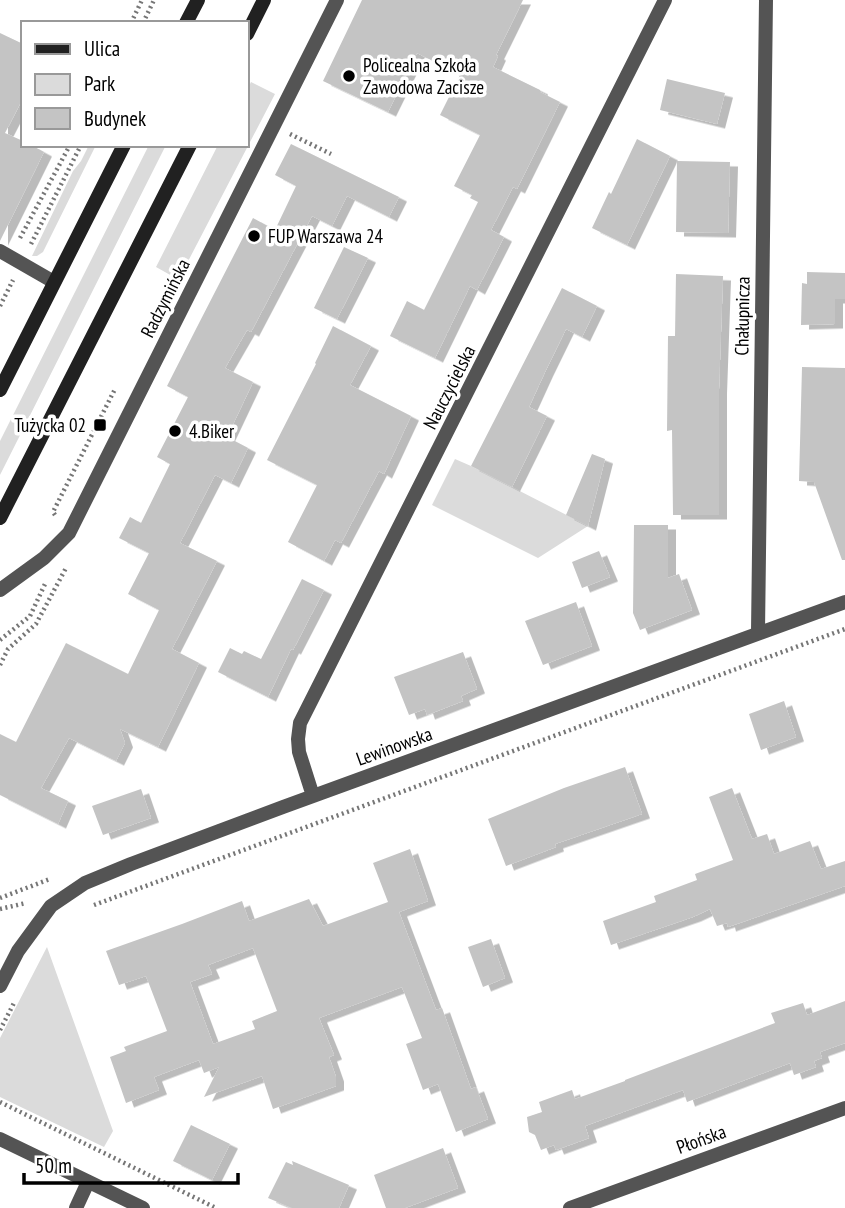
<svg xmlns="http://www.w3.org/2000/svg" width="845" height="1208" font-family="'PT Sans Narrow',sans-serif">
	<defs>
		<filter id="shadow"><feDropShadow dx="8" dy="4.5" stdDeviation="0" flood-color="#0004"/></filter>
	</defs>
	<rect width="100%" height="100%" fill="#fff"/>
	<!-- green -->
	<path fill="#dbdbdb" d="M251,82L275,94L183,271L181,281L156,267L218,145H247V90Z
		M89,145H96L43,252L37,256H32L73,171L81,161Z
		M149,145H166L0,475V441Z
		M455,459L471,466L588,526L538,558L432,505Z
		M47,947L113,1131L104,1147L0,1097V1038Z"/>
	<!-- building -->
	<path fill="#c4c4c4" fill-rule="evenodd" filter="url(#shadow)" d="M362,0H523L496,55L498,56L493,67L540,90V92L560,102L517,189L513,187L491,230L504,237L477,290L470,286L435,358L390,336L407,301L424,310L478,202L470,198L472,195L454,186L480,135L440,115L460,75L417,53L388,112L323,81Z
		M0,33L23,44V98L5,133L23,141V145H31L44,152L0,241Z
		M667,79L725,93L717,124L660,110Z
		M637,139L670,156L627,245L592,228L609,192L611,194Z
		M291,144L399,197L389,217L347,196L332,226L312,216L251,332L247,330L225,368L253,382L227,437L248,448L231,483L215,475L180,543L217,561L172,649L199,663L158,747L120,729L125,743L116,761L69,738L41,788L68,801L58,824L0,795V734L16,742L66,643L128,674L159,610L128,594L149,553L119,538L130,517L141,523L170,464L157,457L188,397L167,386L197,327L253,218L275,230L296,186L275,175Z
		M677,161L730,162L728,233L676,232Z
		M344,247L368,258L337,319L314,308Z
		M807,272L845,273V299H835V324L801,325L802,283L807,284Z
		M676,274L723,276L719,389V515H673L672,430L667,431L668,336H675Z
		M562,288L597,306L582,337L566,329L545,372L529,407L547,416L512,487L471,466Z
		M333,326L371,346L350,385L411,416L384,474L379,471L341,543L335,540L324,561L288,542L317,485L267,460L316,364L315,363Z
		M802,367L845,368V560H842L814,482L799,481Z
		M592,454L605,459L588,526L566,515Z
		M634,525H668V578L679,574L692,610L640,630L633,613Z
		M599,551L610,577L582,588L572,562Z
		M302,579L324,590L293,650L291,649L268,697L218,672L230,648L242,654L244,651L261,659Z
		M576,602L592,646L543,665L525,621Z
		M463,652L477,689L461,696L463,701L427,715L425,709L409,715L394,677Z
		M784,701L796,737L761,750L749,714Z
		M625,767L642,814L555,844L556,847L506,866L488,819L564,788Z
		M732,788L752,839L767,834L774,854L810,841L821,869L845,861V886L728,927L727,923L717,926L710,909L693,917L611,945L603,921L656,902L654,896L697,880L695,874L733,860L709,797Z
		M141,789L151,818L103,835L92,806Z
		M410,849L428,901L399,912L436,1010L442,1008L471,1089L476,1087L488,1119L456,1132L438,1084L423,1090L406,1044L422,1038L402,987L319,1018L334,1055L329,1057L336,1077V1086L273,1109L262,1076L204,1097L219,1067L204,1073L199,1060L154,1077L159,1090L126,1103L110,1057L126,1051L124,1047L167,1031L146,976L119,985L106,951L182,924L242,901L249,921L309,899L323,926L388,902L373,863ZM253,948L277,1011L252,1021L255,1029L213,1044L190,982L212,974L208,965Z
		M491,939L505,978L483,987L468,947Z
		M845,1001V1043L820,1052L822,1058L814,1061L816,1067L794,1075L790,1063L687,1102L683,1090L585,1126L589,1138L556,1150L554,1145L541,1150L535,1135L529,1132L527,1117L542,1112L539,1102L572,1090L575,1099L625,1081V1080L775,1023L771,1013L803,1003L807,1015Z
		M191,1125L230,1144L212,1180L173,1161Z
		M443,1148L458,1188L405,1208H386L374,1175Z
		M292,1161L349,1185L339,1208H292L268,1198L286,1162L293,1165Z"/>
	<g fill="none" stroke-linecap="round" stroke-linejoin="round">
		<!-- path -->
		<path stroke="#767676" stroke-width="4.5" stroke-dasharray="2 3.5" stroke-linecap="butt" d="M131,23L142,0
			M143,23L154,0
			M290,134L331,154
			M20,238L70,145
			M31,244L81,145
			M0,306L13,280
			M55,515L53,512L115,389
			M0,640L30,616L45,584
			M0,665L8,649L36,624L66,568
			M0,898L50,879
			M94,905L845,629
			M0,909L26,903
			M0,1030L14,1003
			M0,1102L216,1208"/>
		<!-- service -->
		<path stroke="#545454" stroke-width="14" d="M0,590L44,558L69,533L337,0"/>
		<!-- minor -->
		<path stroke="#545454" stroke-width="14" d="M0,251L54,282
			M758,632L766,0
			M313,796L299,752L298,739L300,723L665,0
			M0,986L18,951L51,906L85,883L131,864L283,807L845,602
			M0,1139L143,1208
			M76,1208L88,1182
			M570,1208L845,1108"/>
		<!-- secondary -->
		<path stroke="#212121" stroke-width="14" d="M186,23L198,0
			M247,34L264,0
			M0,390L124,145
			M0,518L190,145"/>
	</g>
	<!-- markers -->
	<g fill="#000" stroke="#fff" stroke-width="2.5">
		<circle cx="349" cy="76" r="7"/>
		<circle cx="254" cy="236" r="7"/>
		<rect x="93" y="418" width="14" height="14" rx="3.5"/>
		<circle cx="175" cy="431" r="7"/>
	</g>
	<g text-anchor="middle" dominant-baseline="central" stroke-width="7" stroke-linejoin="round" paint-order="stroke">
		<!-- poi labels -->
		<g font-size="19" fill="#000" stroke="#fff" text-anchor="start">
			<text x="363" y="65">Policealna Szkoła<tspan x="363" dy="22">Zawodowa Zacisze</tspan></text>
			<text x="268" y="236">FUP Warszawa 24</text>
			<text x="86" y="425" text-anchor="end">Tużycka 02</text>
			<text x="189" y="431">4.Biker</text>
		</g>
		<!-- street labels -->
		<g font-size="19" fill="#000" stroke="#fff">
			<text transform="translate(165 298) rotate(-63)">Radzymińska</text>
			<text transform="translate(742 316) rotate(-89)">Chałupnicza</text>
			<text transform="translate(449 387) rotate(-63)">Nauczycielska</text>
			<text transform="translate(394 746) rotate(-20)">Lewinowska</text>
			<text transform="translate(701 1139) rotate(-20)">Płońska</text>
		</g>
	</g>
	<!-- legend -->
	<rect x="21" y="21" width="228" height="126" fill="#ffffff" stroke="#999999" stroke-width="2"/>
	<rect x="35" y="44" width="35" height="10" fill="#212121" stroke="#999999" stroke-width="2"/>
	<text x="84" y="56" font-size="21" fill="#000000">Ulica</text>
	<rect x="35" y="74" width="35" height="21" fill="#dbdbdb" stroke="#999999" stroke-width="2"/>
	<text x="84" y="91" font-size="21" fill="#000000">Park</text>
	<rect x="35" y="108" width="35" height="21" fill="#c4c4c4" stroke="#999999" stroke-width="2"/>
	<text x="84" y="126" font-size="21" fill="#000000">Budynek</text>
	<!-- scale -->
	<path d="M24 1173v10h214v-10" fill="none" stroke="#000000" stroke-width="3.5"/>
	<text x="35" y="1173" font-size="21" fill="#000000" stroke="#ffffff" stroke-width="5" paint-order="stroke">50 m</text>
</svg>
